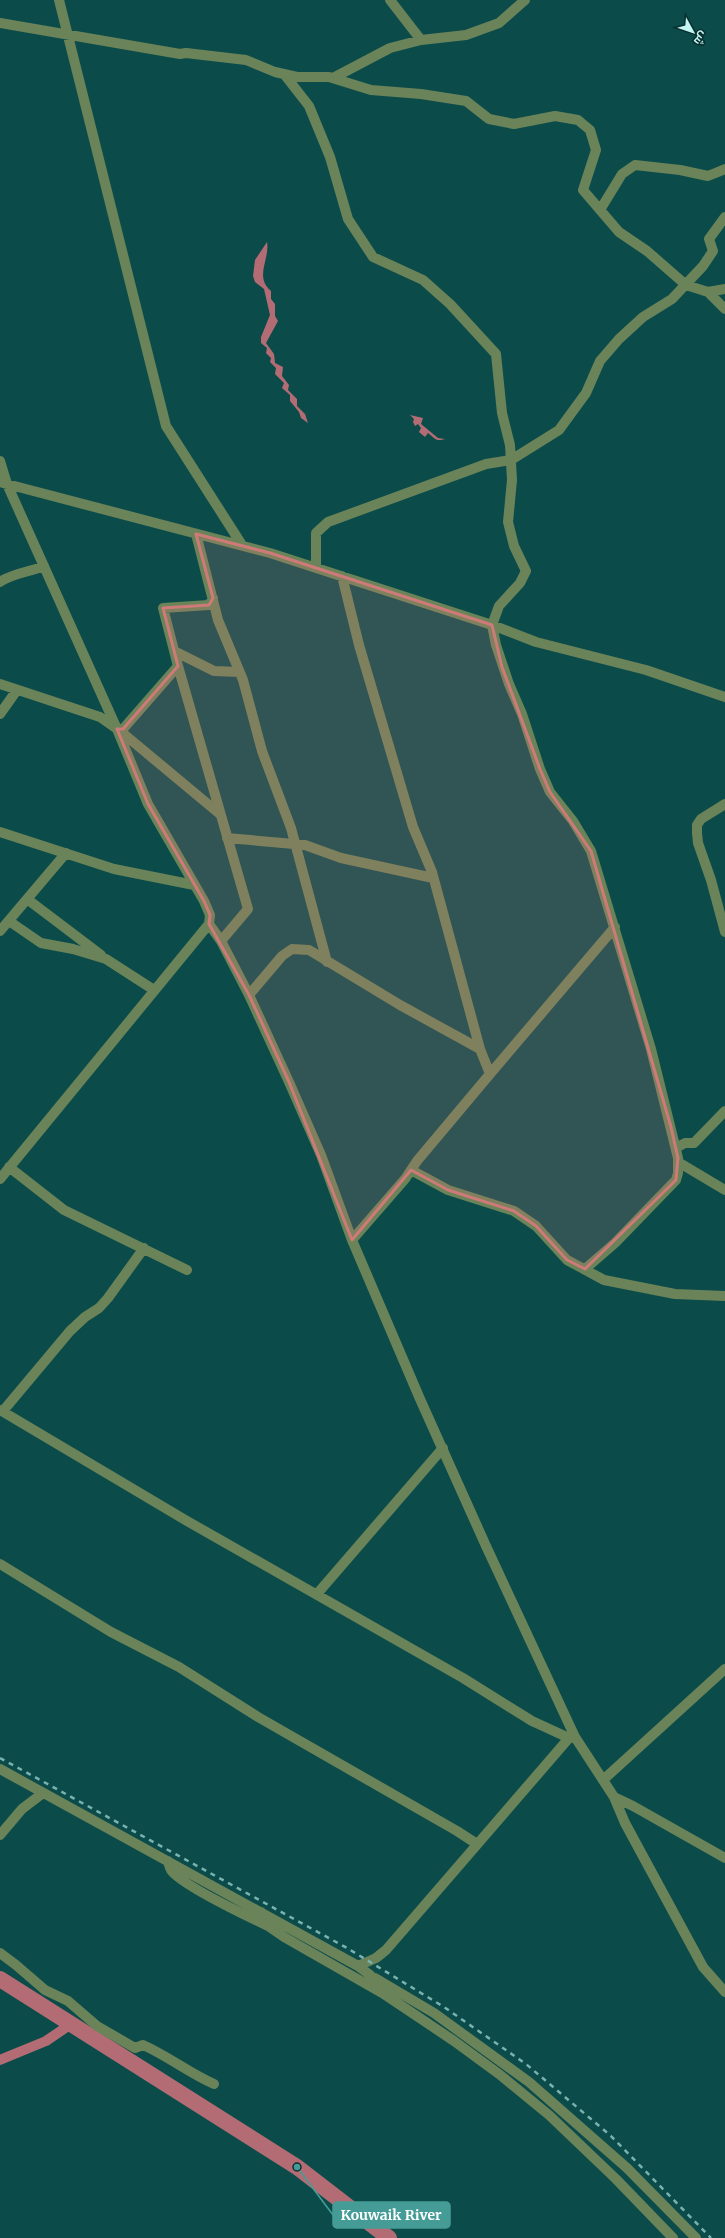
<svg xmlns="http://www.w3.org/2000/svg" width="725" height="2238" font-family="Merriweather,Cairo,serif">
	<rect width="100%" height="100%" fill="#0b4c4b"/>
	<!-- water -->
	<path fill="#b46c74" d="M267,242C270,260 254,276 271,291V299L275,304V316L278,321L266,343L274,354L275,363L283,367L282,376L289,385L288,390L297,399V406L305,414L308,423L301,418L299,412L290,401V395L282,388L284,383L275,374L276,368L270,362L271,358L266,353L267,348L261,343V337L270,315L264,289L255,282L253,276L255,260Z
		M410,415L423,418L421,424L438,438L445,439C435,442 435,438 428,433L425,437L419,432L421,428L418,424L415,426L413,422L414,419Z"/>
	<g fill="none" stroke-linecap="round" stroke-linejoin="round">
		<!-- canal -->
		<path stroke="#b46c74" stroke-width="10" d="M0,2060L46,2041L71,2024"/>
		<!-- river -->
		<path stroke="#b46c74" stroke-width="16" d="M0,1979L297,2167L389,2238"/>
		<!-- minor -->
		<path stroke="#6b8358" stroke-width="10" d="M59,0L166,426L242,545
			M390,0L421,40
			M0,23L180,54L186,53L246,60L275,72L297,77H329L371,90L421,94L466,101L489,119L514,124L555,116L578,120L590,130L596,150L583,190L619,232L647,251L686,285L708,292L725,309
			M284,74L309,106L330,157L348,219L373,257L423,280L450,304L496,354L502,413L510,445L512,480L508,522L514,546L526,571L520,583L499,606L492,625L496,645L509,684L522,714L540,769L550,792L573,821L591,851L651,1049L678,1158V1173L676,1180L615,1243L585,1269
			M333,78L390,48L421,40L466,35L499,23L525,0
			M600,210L622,174L635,165L680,170L708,176L725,169
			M708,292L725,289
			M0,461L7,484L117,729L148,804L204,901L210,915L209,924L221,941L249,995L289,1082L321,1155L352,1240L420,1399L486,1546L575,1737L614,1797L625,1823L703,1967L725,1992
			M3,483L270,553L492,625L536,642L646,670L725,697
			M196,534L218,620L243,680L262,751L291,828L327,962
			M316,567V533L328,522L486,464L511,460L559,430L586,393L600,361L619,339L643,317L672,299L703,266L713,251L709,239L725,217
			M342,576L359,645L413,827L432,872L480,1049
			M0,582C13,573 30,572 44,566
			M174,651L214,671L239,672
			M178,666L248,909L221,941
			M0,684L100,717L117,729H123L178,666L163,608L209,605L213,598
			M0,714L17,690
			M119,730L221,815
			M725,804L701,819L697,825V833L698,843L711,880L725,932
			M0,832L114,869L194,885
			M227,838L305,845L341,858L433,878
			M27,899L101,955
			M9,921L41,943L73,949L106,959L154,990
			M0,931L66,853
			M249,995L282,956L292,949L309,950L400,1005L480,1049L490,1074L417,1161L405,1179L352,1240
			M490,1074L615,927
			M676,1148L685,1143H694L725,1111
			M678,1162L725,1190
			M9,1167L64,1210L187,1270
			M411,1170L448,1190L514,1211L536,1226L567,1260L604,1280L675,1294L725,1296
			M0,1179L209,924
			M0,1410L187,1521L463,1678L532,1721L569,1738
			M3,1411L70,1331L85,1317L99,1308L108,1298L144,1248
			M0,1564L111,1632L179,1667L258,1717L457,1831L477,1844
			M317,1594L443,1448
			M575,1737L569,1738L386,1950L376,1958L358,1966L370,1975L384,1994L454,2041L499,2074L549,2115L616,2179L673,2238
			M0,1769L358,1966
			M603,1780L725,1669
			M614,1797L633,1806L725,1858
			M0,1835L22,1809L43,1793
			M168,1861C169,1864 169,1867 171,1870C181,1885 249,1917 268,1926
			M261,1912L268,1926L284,1937L382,1993
			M0,1953L16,1965L45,1990L68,2001L97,2026L135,2048L143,2045C168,2056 189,2073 214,2084
			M375,1978L434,2013L529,2082L627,2168L696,2238"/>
		<!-- rail -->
		<path stroke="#7ab2b0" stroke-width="2.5" stroke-dasharray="5 5" stroke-linecap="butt" d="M0,1758L347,1948L444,2007L526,2064L611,2136L711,2238"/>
	</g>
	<!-- marked area -->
	<path fill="#ce7a79" fill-opacity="0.2" stroke="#ce7a79" stroke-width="3" stroke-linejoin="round" d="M196,534L270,553L492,625L502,667L540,769L550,792L591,851L671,1127L678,1158L676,1180L585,1269L567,1260L536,1226L514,1211L448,1190L411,1170L352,1240L289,1082L249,995L209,924L210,915L204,901L148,804L117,729H123L178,666L163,608L209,605L213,598Z"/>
	<!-- callouts -->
	<path fill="none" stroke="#459c96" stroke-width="1.5" d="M297 2167L333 2215"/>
	<circle fill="#459c96" stroke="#0a2f2e" stroke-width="1.5" cx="297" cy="2167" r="4"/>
	<rect fill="#459c96" stroke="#459c96" stroke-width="1.5" x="333" y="2202" width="117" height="26" rx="4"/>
	<g font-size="14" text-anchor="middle" font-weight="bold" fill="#fff">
		<text x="391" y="2220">Kouwaik River</text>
	</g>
	<!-- north arrow -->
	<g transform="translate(693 32) rotate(130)" stroke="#0a2f2e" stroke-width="3" paint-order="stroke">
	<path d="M0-3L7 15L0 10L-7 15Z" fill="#c3f5f2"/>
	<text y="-6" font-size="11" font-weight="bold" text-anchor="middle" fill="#c3f5f2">ش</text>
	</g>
</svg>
